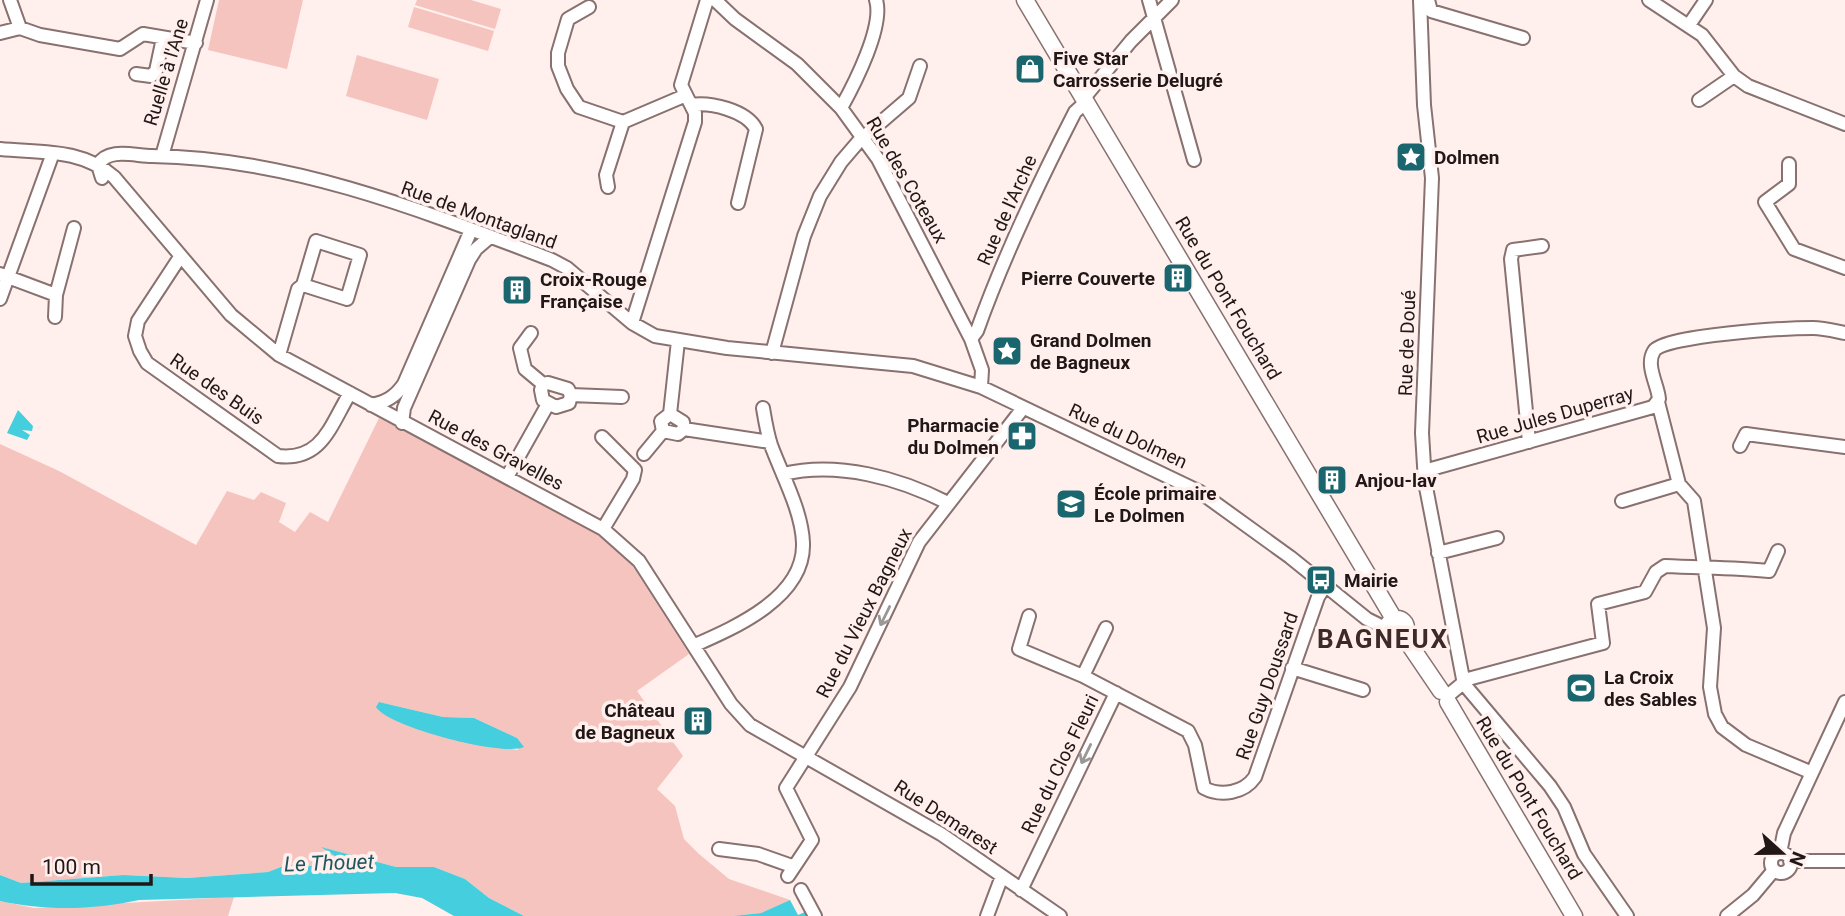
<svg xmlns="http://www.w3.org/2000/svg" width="1845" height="916" font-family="Roboto,sans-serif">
	<rect width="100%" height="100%" fill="#ffefed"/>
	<!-- green -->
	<path fill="#f6c4bf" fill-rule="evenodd" d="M219,0H303L287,69L208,50Z
		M417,0H471L501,9L495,29L415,5Z
		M414,7L494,31L488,51L408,27Z
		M357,55L439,79L427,120L346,96Z
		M379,418L590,527L632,565L689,654L637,691L683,756L657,789L675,806L684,839L699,854L729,879L790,900L761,913L733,916H524L489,898L465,879L434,867H396L324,848L354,867L286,865L268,872L187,878L123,875L21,883L0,875V444L59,471L196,545L227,491L254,500L261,492L286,503L279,522L295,532L310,512L328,522ZM379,702L443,717L474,718L517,738L518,750L463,741L440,734Z
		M234,897L228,916H0V901L34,908Z"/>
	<!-- water -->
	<path fill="#45cede" d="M18,410L33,426L32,431L22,430L30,435L27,440L7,433Z
		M379,702L443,717L474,718L517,738L524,747C503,757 388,727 376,707Z
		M321,847L396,867H434L465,879L489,898L524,916H454L422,898L395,893L139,900C94,910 45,911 0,901V875L21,883L123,875L187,878L268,872L286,865L352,867Z
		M790,900L798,915L805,912L810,916H733L761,913Z"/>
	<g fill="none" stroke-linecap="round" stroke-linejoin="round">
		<!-- minor casing -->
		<g stroke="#88716f" stroke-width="16">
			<path id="minor" d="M10,0L20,28L40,35L120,49L143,34L196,43
				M715,0L735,19L797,64L841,108L878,159L971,339L982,370L981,387
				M1149,0L1194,160
				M1420,0L1424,105L1432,178L1422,433L1425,482L1464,684L1550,786L1564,807L1584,854L1627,916
				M1428,0L1431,11L1523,38
				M1649,0L1702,35L1734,76
				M589,7L568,19L558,53V66L567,89L579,107L623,122L684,96
				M1689,25L1706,0
				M0,33L20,28
				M136,74L151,76L156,71L163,38
				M1084,98L1131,41L1172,0
				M1699,100L1734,76L1748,86L1845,124
				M691,105C710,102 746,110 756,129L738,203
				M841,108C855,83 884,26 876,0
				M0,149C41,153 81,148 114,177L231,315L279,355L603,529L639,561L731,704L750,725L941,834L1060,916
				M162,156L207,0
				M1789,164V184L1765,202L1794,249L1845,268
				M102,178L98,165C108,147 135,156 152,156C291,158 424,211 552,260L567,268L632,323L655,336L727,348L913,366L981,387L1200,492L1290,557L1367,619L1387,629
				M608,187L606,175L623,122
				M180,257L138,321L135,336L140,351L147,363L278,456C322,461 330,426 350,393
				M0,274L56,295
				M0,299L53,153
				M55,317L56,295L74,228
				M632,323L695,122V113L681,85L707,0
				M531,333L520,348L525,369L543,384
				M971,339L977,331C1004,255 1038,184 1075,112L1086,102
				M772,353L804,236L820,196L841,162L859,141L909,98L920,66
				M279,355L298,289L303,285L316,241L360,255L347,299L303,285
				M548,383L568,389L571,395L569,403L556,407L543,400L541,390L543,384Z
				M571,395L622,397
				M1658,402L1679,484L1694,501L1714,628L1710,687L1715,714L1722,727L1746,745L1810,772
				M371,405C386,402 395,397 404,384L471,230
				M670,414L678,341
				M402,423L404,408L469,260L476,249L490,237
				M684,429L683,422L670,414L661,421L663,431L678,434L684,429L770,442
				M602,437L635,470L633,479L603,529
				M1529,442L1511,259L1513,250L1542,246
				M1740,446L1746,434L1845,447
				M644,454L663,431
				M1424,471L1653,407L1659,399C1658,385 1645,365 1654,351C1664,335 1789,328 1813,328C1823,328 1835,331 1845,333
				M783,474C838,461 899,478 948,503
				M507,477L548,404
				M1622,501L1679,484
				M1438,553L1497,538
				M1029,616L1019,649L1083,676
				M1106,628L1083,676L1188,731L1195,745L1204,788C1221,797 1244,793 1255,777L1318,597L1326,584
				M695,645C736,627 805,597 803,543C802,511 782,475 771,445C767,433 765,420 763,408
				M1292,668L1363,690
				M1451,693L1468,679L1603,643L1598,604L1645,592L1656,572L1665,566C1700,568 1734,567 1769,571L1778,551
				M719,849L758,854L792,866
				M1780,853L1784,833L1845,702
				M1771 863a10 10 0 1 1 20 0a10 10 0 1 1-20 0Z
				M1790,861H1845
				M788,876L812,840L786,788L850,687L919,542L1023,408
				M801,890L815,916
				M1021,890L1116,693
				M987,916L1002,876
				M1727,916L1753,895L1774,870"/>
		</g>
		<!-- major casing -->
		<g stroke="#88716f" stroke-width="19">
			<path id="major" d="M1025,0L1394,619
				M1388 628a9 9 0 1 1 18 0a9 9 0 1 1-18 0Z
				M1403,635L1441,691
				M1448,702L1574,916"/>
		</g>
		<!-- minor -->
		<use href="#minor" stroke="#fff" stroke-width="12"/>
		<!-- major -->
		<use href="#major" stroke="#fff" stroke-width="16"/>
	</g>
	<!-- one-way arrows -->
	<defs><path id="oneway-shaft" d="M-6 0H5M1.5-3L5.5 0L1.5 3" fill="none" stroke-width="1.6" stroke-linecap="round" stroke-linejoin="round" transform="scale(1.75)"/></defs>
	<g stroke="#9b9796">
		<use href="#oneway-shaft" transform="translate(885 616) rotate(116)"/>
		<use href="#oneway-shaft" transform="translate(1086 754) rotate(116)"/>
	</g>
	<!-- icons -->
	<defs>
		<g id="shop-square" transform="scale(1.575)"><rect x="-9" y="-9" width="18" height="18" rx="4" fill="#1a666f" stroke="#ffefed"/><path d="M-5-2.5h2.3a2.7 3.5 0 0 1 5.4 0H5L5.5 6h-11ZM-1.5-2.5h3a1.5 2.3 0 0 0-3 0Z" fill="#fff"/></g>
		<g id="sight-square" transform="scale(1.575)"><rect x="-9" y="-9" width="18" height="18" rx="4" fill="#1a666f" stroke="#ffefed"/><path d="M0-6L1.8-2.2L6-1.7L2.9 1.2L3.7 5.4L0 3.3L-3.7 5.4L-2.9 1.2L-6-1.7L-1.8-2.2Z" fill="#fff"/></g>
		<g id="building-square" transform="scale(1.575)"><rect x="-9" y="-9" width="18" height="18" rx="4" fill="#1a666f" stroke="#ffefed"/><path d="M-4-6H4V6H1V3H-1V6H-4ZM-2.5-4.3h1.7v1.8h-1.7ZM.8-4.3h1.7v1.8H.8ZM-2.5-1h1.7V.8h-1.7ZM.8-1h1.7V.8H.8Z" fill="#fff"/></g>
		<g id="pharmacy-square" transform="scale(1.575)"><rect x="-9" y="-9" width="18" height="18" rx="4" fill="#1a666f" stroke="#ffefed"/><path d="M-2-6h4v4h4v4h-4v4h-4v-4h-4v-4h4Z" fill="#fff"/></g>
		<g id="school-square" transform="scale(1.575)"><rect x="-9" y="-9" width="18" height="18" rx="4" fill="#1a666f" stroke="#ffefed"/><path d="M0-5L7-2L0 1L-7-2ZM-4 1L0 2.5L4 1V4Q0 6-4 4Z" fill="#fff"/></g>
		<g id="bus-square" transform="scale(1.575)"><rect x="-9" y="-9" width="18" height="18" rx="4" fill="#1a666f" stroke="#ffefed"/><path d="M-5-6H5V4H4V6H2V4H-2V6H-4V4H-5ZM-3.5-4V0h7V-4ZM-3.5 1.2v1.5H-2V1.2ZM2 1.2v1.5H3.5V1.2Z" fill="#fff"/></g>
		<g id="stadium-square" transform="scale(1.575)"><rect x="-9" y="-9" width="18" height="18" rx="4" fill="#1a666f" stroke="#ffefed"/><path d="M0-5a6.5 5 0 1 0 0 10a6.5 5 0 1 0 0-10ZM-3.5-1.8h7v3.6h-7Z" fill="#fff"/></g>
	</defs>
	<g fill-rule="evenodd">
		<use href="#shop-square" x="1030" y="69"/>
		<use href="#sight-square" x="1411" y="157"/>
		<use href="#building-square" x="1178" y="278"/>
		<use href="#building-square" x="517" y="290"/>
		<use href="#sight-square" x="1007" y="351"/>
		<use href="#pharmacy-square" x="1022" y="436"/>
		<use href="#building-square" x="1332" y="480"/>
		<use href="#school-square" x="1071" y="504"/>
		<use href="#bus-square" x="1321" y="580"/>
		<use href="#stadium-square" x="1581" y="688"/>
		<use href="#building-square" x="698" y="721"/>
	</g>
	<g text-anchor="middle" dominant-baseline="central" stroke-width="7" stroke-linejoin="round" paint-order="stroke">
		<!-- poi labels -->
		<g font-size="19" font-weight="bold" fill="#201716" stroke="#ffefed" text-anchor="start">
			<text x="1053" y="58">Five Star<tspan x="1053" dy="22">Carrosserie Delugré</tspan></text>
			<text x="1434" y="157">Dolmen</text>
			<text x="1155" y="278" text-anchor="end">Pierre Couverte</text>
			<text x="540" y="279">Croix-Rouge<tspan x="540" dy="22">Française</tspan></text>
			<text x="1030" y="340">Grand Dolmen<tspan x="1030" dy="22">de Bagneux</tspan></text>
			<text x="999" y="425" text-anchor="end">Pharmacie<tspan x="999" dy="22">du Dolmen</tspan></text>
			<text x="1355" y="480">Anjou-lav</text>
			<text x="1094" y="493">École primaire<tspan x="1094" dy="22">Le Dolmen</tspan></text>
			<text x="1344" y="580">Mairie</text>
			<text x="1604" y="677">La Croix<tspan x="1604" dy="22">des Sables</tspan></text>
			<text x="675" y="710" text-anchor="end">Château<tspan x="675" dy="22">de Bagneux</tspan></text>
		</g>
		<!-- street labels -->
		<g font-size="19" fill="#201716" stroke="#ffefed">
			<text transform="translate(166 72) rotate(-73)">Ruelle à l'Ane</text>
			<text transform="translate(907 180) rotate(60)">Rue des Coteaux</text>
			<text transform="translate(1007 210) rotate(-66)">Rue de l'Arche</text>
			<text transform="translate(479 215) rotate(20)">Rue de Montagland</text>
			<text transform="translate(1228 298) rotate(59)">Rue du Pont Fouchard</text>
			<text transform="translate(1407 343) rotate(-88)">Rue de Doué</text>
			<text transform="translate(217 389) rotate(35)">Rue des Buis</text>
			<text transform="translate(1555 415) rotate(-16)">Rue Jules Duperray</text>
			<text transform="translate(1128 436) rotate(25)">Rue du Dolmen</text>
			<text transform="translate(496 450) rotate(28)">Rue des Gravelles</text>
			<text transform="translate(864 613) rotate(-63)">Rue du Vieux Bagneux</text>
			<text transform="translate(1267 686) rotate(-71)">Rue Guy Doussard</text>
			<text transform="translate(1060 764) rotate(-64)">Rue du Clos Fleuri</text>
			<text transform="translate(1529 798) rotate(59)">Rue du Pont Fouchard</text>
			<text transform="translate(946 817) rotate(33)">Rue Demarest</text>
		</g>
		<!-- water labels -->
		<g font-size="21" font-style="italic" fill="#1e565d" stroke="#ffefed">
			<text transform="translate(329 863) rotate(-2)">Le Thouet</text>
		</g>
		<!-- district labels -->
		<g font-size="26" font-weight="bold" letter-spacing="2" fill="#3d2a28" stroke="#ffefed">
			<text x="1383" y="639">BAGNEUX</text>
		</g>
	</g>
	<!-- north arrow -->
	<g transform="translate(1782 853) rotate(111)" stroke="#ffefed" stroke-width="5" paint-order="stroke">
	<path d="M0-5L12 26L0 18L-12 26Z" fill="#201716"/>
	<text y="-10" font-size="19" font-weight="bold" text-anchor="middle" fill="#201716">N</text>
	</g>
	<!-- scale -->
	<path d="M32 874v10h119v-10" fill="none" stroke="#201716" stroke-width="3.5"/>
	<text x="42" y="874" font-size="21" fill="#201716" stroke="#ffefed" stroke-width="5" paint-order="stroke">100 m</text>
</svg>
